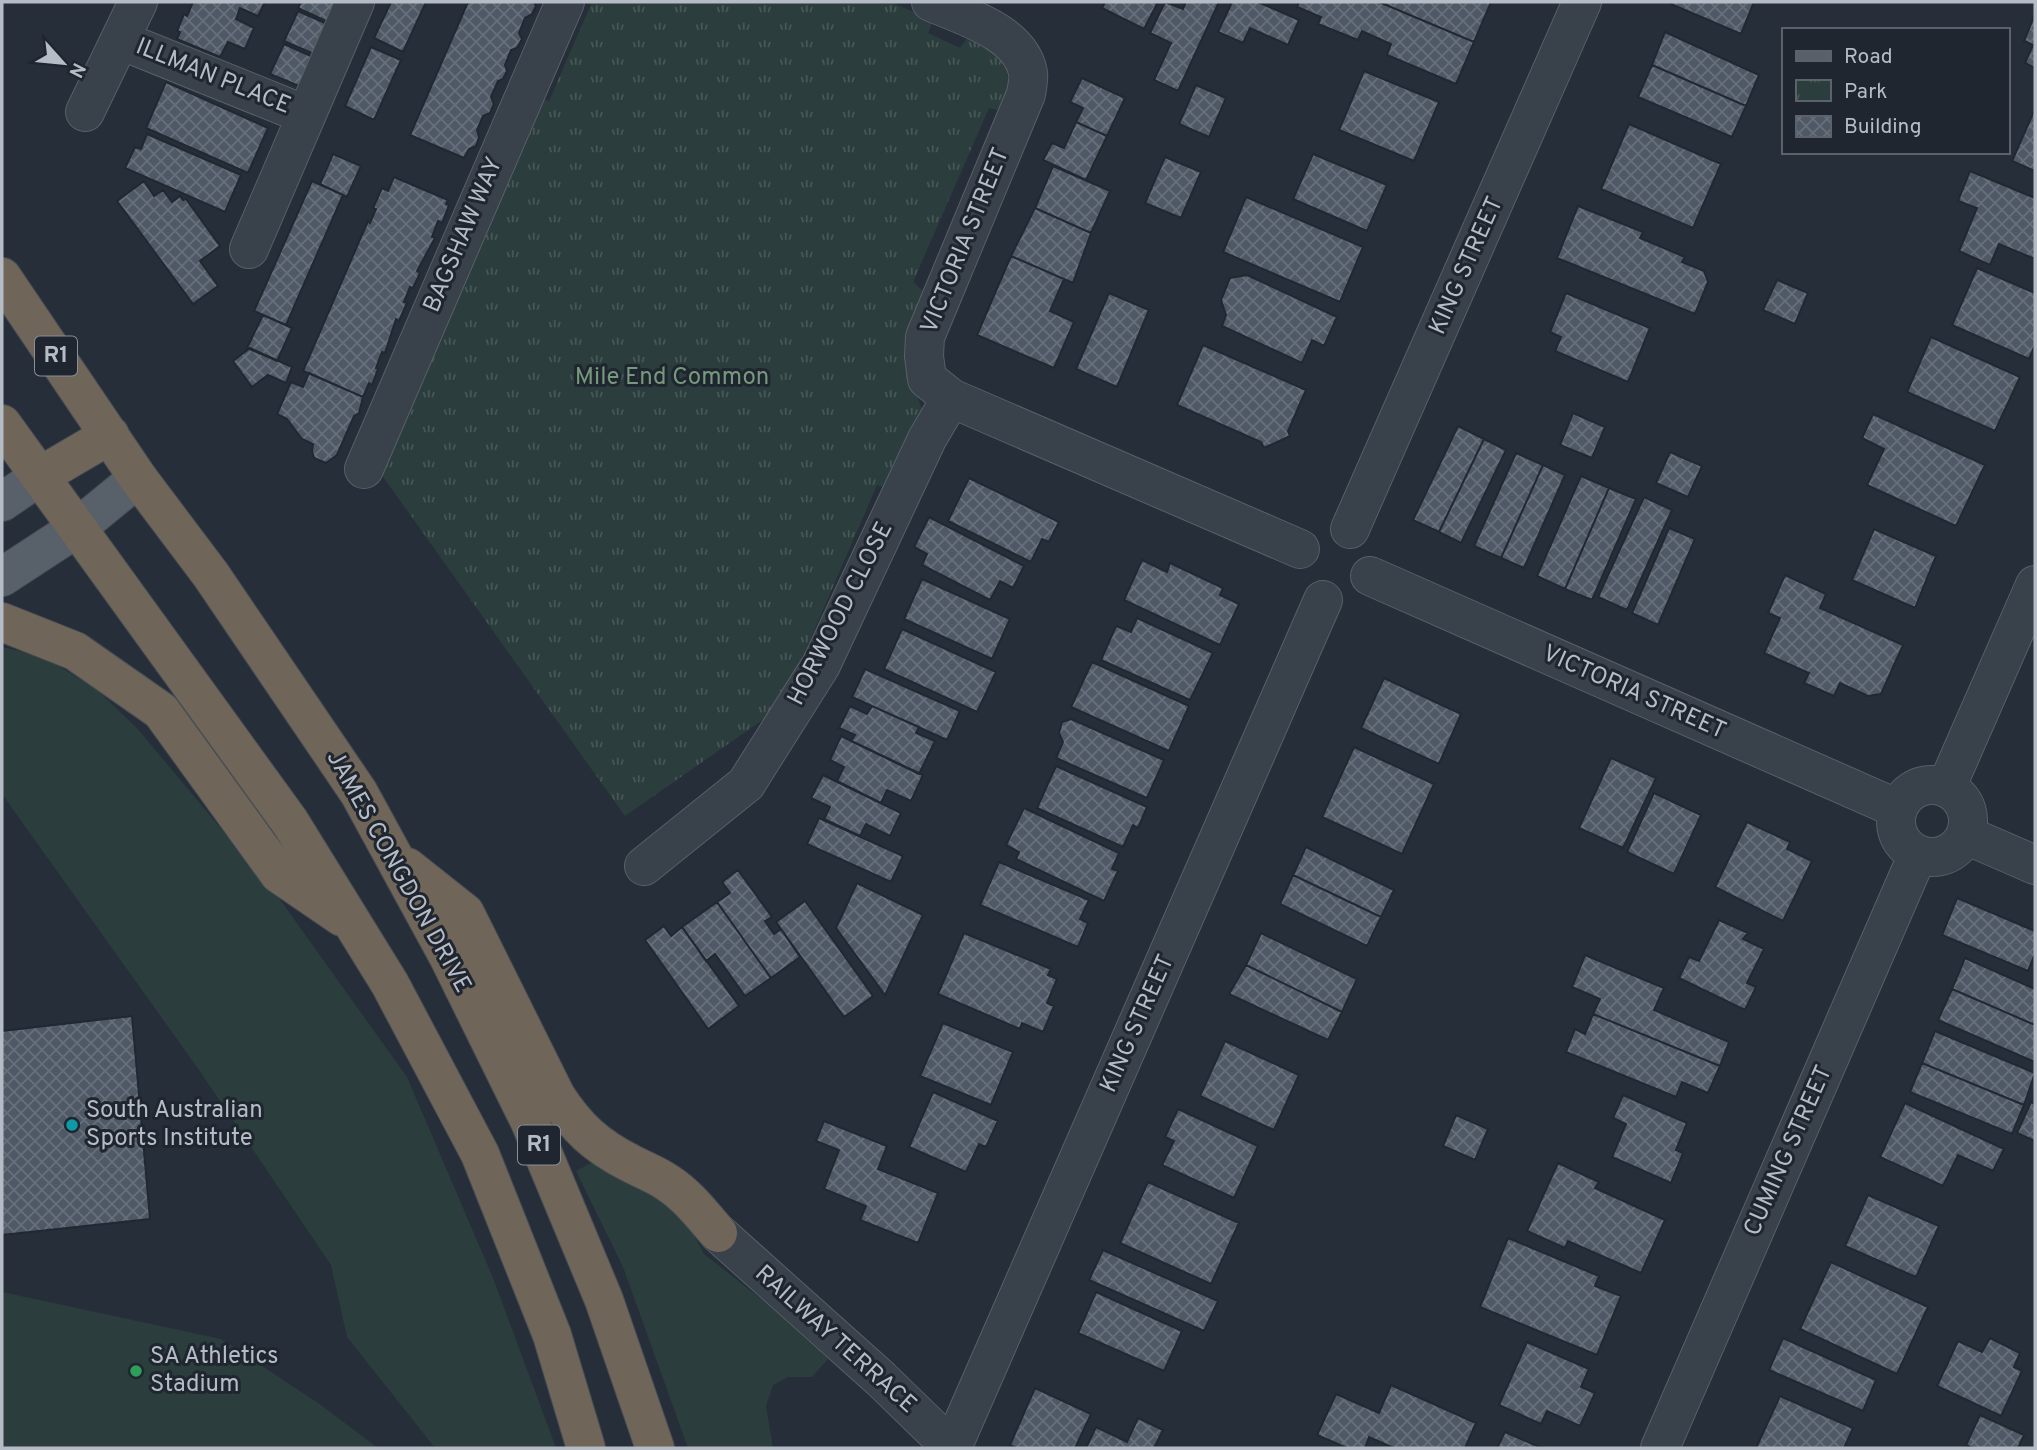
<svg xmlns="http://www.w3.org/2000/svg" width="2037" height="1450" font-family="Overpass,sans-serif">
	<defs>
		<pattern id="park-tufts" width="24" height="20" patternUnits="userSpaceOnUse" patternTransform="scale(1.75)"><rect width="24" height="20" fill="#2b3d3c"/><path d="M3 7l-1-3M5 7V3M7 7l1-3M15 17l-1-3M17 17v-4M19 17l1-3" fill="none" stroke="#485757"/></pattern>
		<pattern id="building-cross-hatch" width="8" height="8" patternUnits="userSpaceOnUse" patternTransform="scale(1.75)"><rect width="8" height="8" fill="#4f5965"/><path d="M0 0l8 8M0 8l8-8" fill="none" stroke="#666f7a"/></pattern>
	</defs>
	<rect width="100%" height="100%" fill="#262f39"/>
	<!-- grass -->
	<path fill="#2b3d3c" d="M2,647L45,657L98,691L136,727L276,894L407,1077L493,1278L556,1448H435L347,1337L331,1265L199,1070L2,794Z
		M604,1156L670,1190L704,1254L765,1302L828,1359L812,1377H788L773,1385L766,1406L773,1448H688L623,1267L576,1171Z
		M2,1292L221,1339L318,1403L378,1448H2Z"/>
	<!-- park -->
	<path fill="url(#park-tufts)" d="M592,2H890L933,20L928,33L960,48L969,36C1005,54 1017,71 1002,111L989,108L913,282L923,291C916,309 905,330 905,350C905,370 916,391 922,410L883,487L877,485L781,707L625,816L379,471L540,98L549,101Z"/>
	<!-- building -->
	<path fill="url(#building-cross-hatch)" stroke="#212831" stroke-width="2" d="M193,2H265L258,16L240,8L236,19L254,28L245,49L228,42L220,57L177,39L180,32L177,31L184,14L187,16Z
		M301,2H336L328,22L298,8Z
		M391,2H426L403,52L374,38Z
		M468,2H534L536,6L532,14L525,18L519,33L522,39L517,48L511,50L505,65L507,71L503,79L498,81L491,97L494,104L490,113L483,116L477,130L479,137L476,146L469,149L464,158L410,135Z
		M1105,2H1158L1144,29L1102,8Z
		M1165,2L1183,9L1186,2H1219L1178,91L1154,80L1171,43L1150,33Z
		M1232,2H1258L1299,20L1288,45L1250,28L1243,43L1218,32Z
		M1299,2H1379L1474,42L1456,84L1387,55L1391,44L1362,31L1358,40L1318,24L1321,17L1297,7Z
		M1379,2H1491L1474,42Z
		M1672,2H1754L1741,34L1671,4Z
		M298,11L327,24L314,54L284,41Z
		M2035,14V68L2025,63L2033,45L2024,41Z
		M1665,32L1759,75L1746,106L1652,65Z
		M284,44L313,57L299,86L270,74Z
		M371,47L401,60L374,120L345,106Z
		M1652,65L1746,106L1732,137L1638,97Z
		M1364,71L1439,102L1414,161L1339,130Z
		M1082,78L1125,98L1107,136L1076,122L1083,108L1070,102Z
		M166,82L268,128L248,173L146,128Z
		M1196,85L1226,98L1209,137L1179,124Z
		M2035,109V171L2012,161Z
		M1076,122L1107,136L1086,180L1043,160L1052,143L1064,148Z
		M1629,124L1721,164L1693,228L1601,189Z
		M147,134L241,175L225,212L125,168L135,147L141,149Z
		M333,154L361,166L347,197L320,184Z
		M1313,154L1387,185L1367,231L1293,199Z
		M1165,157L1201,172L1181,218L1145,203Z
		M1053,166L1110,191L1091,233L1035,208Z
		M1970,171L2035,198V259L1999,244L1990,265L1959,251L1977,208L1958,201Z
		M394,177L448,200L446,204L449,205L442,223L438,221L432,237L435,238L417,271L420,273L413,288L410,287L404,302L407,303L399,321L396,319L385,353L382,352L376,368L378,369L372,385L369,383L363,397L303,371L368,221L370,223L376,209L373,208L382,188L388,191Z
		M144,181L154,196L163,190L172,202L180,196L183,200L186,199L220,246L200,261L218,286L193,304L117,201Z
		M312,181L343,195L286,325L254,311Z
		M1246,197L1363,247L1340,302L1223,252Z
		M1578,206L1643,232L1640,238L1685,257L1682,262L1704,271L1708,282L1695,314L1557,258Z
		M1035,208L1091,233L1073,283L1011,256Z
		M1011,256L1064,279L1050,311L1074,322L1054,368L977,335Z
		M1977,268L2035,293V345L2029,359L1952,325Z
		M1247,275L1337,317L1324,346L1312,340L1302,363L1222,326L1226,315L1221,300L1230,278Z
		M1777,280L1808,293L1795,324L1763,310Z
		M1109,293L1149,310L1117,387L1076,369Z
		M1566,293L1650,328L1628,382L1555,351L1561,337L1550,332Z
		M263,315L292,328L277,361L247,348Z
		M1931,337L2020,377L1995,431L1907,392Z
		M1203,345L1306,390L1288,431L1290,436L1264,448L1261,442L1177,405Z
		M250,348L292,367L286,383L268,375L252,387L233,361Z
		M309,373L363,397L359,413L354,416L337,455L326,463L314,458L312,451L313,444L302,439L287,419L277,414L291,382L303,387Z
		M1573,413L1605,427L1592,458L1560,445Z
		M1873,414L1985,465L1956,526L1867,485L1884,449L1862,438Z
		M1458,426L1484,439L1439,532L1413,520Z
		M1484,439L1506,450L1461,543L1439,532Z
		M1670,452L1702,466L1688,497L1656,483Z
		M1516,453L1543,465L1501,558L1474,546Z
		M1543,465L1565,475L1524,568L1501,558Z
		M1581,476L1609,488L1565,589L1537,576Z
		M969,478L1059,522L1049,542L1042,539L1031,562L948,521Z
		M1609,488L1636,499L1592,600L1565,589Z
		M1644,497L1672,510L1627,610L1598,597Z
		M929,517L1024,566L1013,588L1000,581L990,600L922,565L927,554L914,547Z
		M1669,528L1695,539L1658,625L1632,613Z
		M1874,529L1936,556L1915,608L1852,580Z
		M1142,560L1167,572L1170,563L1223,588L1220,595L1239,604L1220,645L1124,600Z
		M1785,575L1826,594L1820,608L1903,645L1881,694L1868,696L1840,683L1834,696L1804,683L1809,673L1764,653L1780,618L1768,613Z
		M922,579L1010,619L992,659L904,619Z
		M1137,618L1213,653L1190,700L1101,660L1116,626L1131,632Z
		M902,629L996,672L977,712L884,669Z
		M1092,662L1189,706L1169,751L1071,707Z
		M865,669L960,711L947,740L852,697Z
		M1384,678L1461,714L1439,764L1361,728Z
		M850,706L867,714L872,706L919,727L916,733L935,741L919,774L851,741L855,735L839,728Z
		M1071,719L1164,760L1147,798L1056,758L1063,742L1059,733L1062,722Z
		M841,736L923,775L911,801L887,790L881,803L837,781L844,767L830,760Z
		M1354,747L1434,784L1402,854L1322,817Z
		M1611,758L1656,778L1623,848L1579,828Z
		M1056,766L1147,807L1138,828L1133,825L1123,847L1037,808Z
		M823,775L901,813L890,836L866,824L860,836L824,819L830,807L811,798Z
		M1654,793L1701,815L1674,874L1627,852Z
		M1024,808L1119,853L1112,869L1118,871L1104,901L1016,859L1019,852L1006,845Z
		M819,818L903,856L891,882L807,844Z
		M1747,822L1790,842L1787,849L1812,861L1783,921L1715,887Z
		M1306,847L1394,890L1381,917L1293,875Z
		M999,862L1089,900L1080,919L1088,923L1078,947L980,905Z
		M738,870L772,917L765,921L774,934L781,929L800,957L771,978L717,902L730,893L722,882Z
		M1293,875L1381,917L1367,946L1280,904Z
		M857,883L923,915L885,995L836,928Z
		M1957,898L2035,931V954L2028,971L1942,935Z
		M805,901L873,996L844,1017L776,922Z
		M717,902L771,978L745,996L715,954L706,961L682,927Z
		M1719,920L1748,933L1743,939L1764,949L1747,983L1756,987L1745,1010L1679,978L1689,957L1699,961Z
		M664,926L671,936L682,927L739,1006L708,1029L645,940Z
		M964,933L1051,969L1048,975L1057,979L1047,1003L1054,1006L1043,1032L1022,1023L1020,1029L938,994Z
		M1261,933L1357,979L1342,1012L1246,965Z
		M1585,955L1664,988L1654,1010L1729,1042L1720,1066L1593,1014L1600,999L1572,987Z
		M1965,958L2035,989V1025L1952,989Z
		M1246,965L1342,1012L1328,1040L1229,994Z
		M1952,989L2035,1025V1062L1938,1020Z
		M1593,1014L1720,1066L1708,1093L1682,1082L1676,1097L1566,1052L1575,1029L1585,1034Z
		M132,1016L150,1219L2,1235V1031Z
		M943,1023L1013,1052L991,1105L920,1076Z
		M1935,1031L2035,1073L2024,1105L1922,1063Z
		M1225,1041L1299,1075L1274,1130L1200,1096Z
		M1922,1063L2024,1105L2012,1134L1910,1092Z
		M933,1092L998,1121L986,1147L979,1144L966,1172L909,1147Z
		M1623,1095L1687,1123L1676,1150L1683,1153L1671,1183L1612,1157L1626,1124L1613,1118Z
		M2031,1102L2035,1104V1141L2017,1133Z
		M1905,1103L2004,1149L1993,1171L1958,1155L1943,1186L1880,1157Z
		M1178,1109L1258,1146L1234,1198L1162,1165L1174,1141L1165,1137Z
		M1456,1115L1488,1129L1475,1160L1443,1146Z
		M824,1121L887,1146L878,1169L938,1193L918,1243L860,1220L866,1206L824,1189L839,1150L816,1141Z
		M1558,1163L1599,1182L1595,1188L1665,1220L1641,1273L1568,1241L1565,1248L1527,1231Z
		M1148,1182L1239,1223L1211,1284L1120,1243Z
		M1868,1195L1939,1226L1916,1277L1845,1246Z
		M1508,1238L1599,1276L1595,1286L1621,1296L1597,1355L1480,1307Z
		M1103,1250L1218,1301L1204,1331L1089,1280Z
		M1831,1262L1928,1307L1897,1374L1800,1329Z
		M1096,1292L1182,1331L1164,1371L1078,1333Z
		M1783,1338L1876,1380L1863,1411L1769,1370Z
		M1990,1338L2020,1353L2014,1367L2022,1371L2001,1416L1937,1386L1958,1341L1982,1352Z
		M1527,1342L1589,1369L1581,1387L1595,1393L1580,1426L1547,1411L1541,1424L1499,1405Z
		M1391,1385L1476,1423L1465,1448H1394L1369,1437L1365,1448H1347L1317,1435L1336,1394L1379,1413Z
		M1035,1388L1091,1414L1075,1448H1016L1010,1445Z
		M1780,1396L1853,1428L1844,1448H1756Z
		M1980,1415L2024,1435L2018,1448H1973L1966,1445Z
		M1138,1418L1163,1430L1154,1448H1086L1096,1427L1127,1442Z
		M1505,1432L1542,1448H1497Z"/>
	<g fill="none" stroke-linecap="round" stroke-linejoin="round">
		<!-- minor casing -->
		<g stroke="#585f68" stroke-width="40">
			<path id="minor" d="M931,2C963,16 1021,32 1028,73C1029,79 1027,88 1026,94L925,337L924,356L927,379L951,398L1300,549
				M120,40L306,115
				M85,112L138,2
				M249,249L355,2
				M364,469L565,2
				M1350,529L1582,2
				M1370,576L1898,809
				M1896 821a36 36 0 1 1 72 0a36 36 0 1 1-72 0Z
				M1946,788L2035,585
				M1966,835L2035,865
				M644,866L746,784L821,665L927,439L951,398
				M718,1233L881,1379L952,1448
				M952,1448L1323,600
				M1660,1448L1918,854"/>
		</g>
		<!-- major casing -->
		<g stroke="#434a53" stroke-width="40">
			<path id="major" d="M2,502L40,476
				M2,577L77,528L138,478"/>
		</g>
		<!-- highway casing -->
		<g stroke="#454c55" stroke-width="40">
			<path id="highway" d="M2,277L138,478L211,575L359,793L449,958L530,1122L604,1300L655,1448
				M2,424L290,822L390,984L480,1154L552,1335L586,1448
				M40,476L110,435
				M2,622L75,651L161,711L279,874L342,917
				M407,867L465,913L556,1096C576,1127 596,1146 630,1163C643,1170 657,1175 668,1183C688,1196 702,1215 718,1233"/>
		</g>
		<!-- minor -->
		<use href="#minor" stroke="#39414a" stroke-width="38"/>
		<!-- major -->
		<use href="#major" stroke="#58606a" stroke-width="38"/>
		<!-- highway -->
		<use href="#highway" stroke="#6f6558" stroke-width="38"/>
	</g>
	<!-- markers -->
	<circle fill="#0f9aa8" stroke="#1f262f" stroke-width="2.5" cx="72" cy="1125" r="7"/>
	<circle fill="#2e9e5b" stroke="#1f262f" stroke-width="2.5" cx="136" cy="1371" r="7"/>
	<g text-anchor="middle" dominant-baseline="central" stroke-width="6" stroke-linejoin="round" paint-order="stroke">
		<!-- shield labels -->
		<g fill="#1f262f" stroke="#888f98" stroke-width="2">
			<rect x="35" y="336.5" width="42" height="39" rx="5"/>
			<rect x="518" y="1125.5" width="42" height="39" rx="5"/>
		</g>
		<g font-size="23" font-weight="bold" fill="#b5bcc5">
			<text x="56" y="356">R1</text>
			<text x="539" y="1145">R1</text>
		</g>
		<!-- street labels -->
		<g font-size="24" fill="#b5bcc5" stroke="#1f262f">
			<text transform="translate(213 77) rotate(22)">ILLMAN PLACE</text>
			<text transform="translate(464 235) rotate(-67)">BAGSHAW WAY</text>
			<text transform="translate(966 241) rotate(-68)">VICTORIA STREET</text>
			<text transform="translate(1467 266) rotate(-66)">KING STREET</text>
			<text transform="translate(841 614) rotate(-63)">HORWOOD CLOSE</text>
			<text transform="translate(1634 693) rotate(24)">VICTORIA STREET</text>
			<text transform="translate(398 872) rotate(61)">JAMES CONGDON DRIVE</text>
			<text transform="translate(1138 1024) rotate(-66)">KING STREET</text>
			<text transform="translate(1789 1151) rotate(-66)">CUMING STREET</text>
			<text transform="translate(835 1340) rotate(42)">RAILWAY TERRACE</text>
		</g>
		<!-- park labels -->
		<g font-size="24" fill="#76987d" stroke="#1f262f">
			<text x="672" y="378">Mile End Common</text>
		</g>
		<!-- poi labels -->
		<g font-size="24" fill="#b5bcc5" stroke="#1f262f" text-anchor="start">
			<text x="86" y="1111">South Australian<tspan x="86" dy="28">Sports Institute</tspan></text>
			<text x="150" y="1357">SA Athletics<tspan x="150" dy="28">Stadium</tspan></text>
		</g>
	</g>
	<!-- border -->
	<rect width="2037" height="1450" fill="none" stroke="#b5bcc5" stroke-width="7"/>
	<!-- legend -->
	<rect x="1782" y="28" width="228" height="126" fill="#1f262f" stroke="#5b626b" stroke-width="2"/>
	<rect x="1796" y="51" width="35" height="10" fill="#58606a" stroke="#5b626b" stroke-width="2"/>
	<text x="1844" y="63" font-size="21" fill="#b5bcc5">Road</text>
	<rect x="1796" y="80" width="35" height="21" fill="url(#park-tufts)" stroke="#5b626b" stroke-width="2"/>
	<text x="1844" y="98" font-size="21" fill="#b5bcc5">Park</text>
	<rect x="1796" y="116" width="35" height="21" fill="url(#building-cross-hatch)" stroke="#5b626b" stroke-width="2"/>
	<text x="1844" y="133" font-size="21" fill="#b5bcc5">Building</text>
	<!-- north arrow -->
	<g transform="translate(63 63) rotate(117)" stroke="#1f262f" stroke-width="5" paint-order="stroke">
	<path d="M0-5L12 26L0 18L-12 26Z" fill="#b5bcc5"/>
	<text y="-10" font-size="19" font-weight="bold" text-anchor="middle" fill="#b5bcc5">N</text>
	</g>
</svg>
